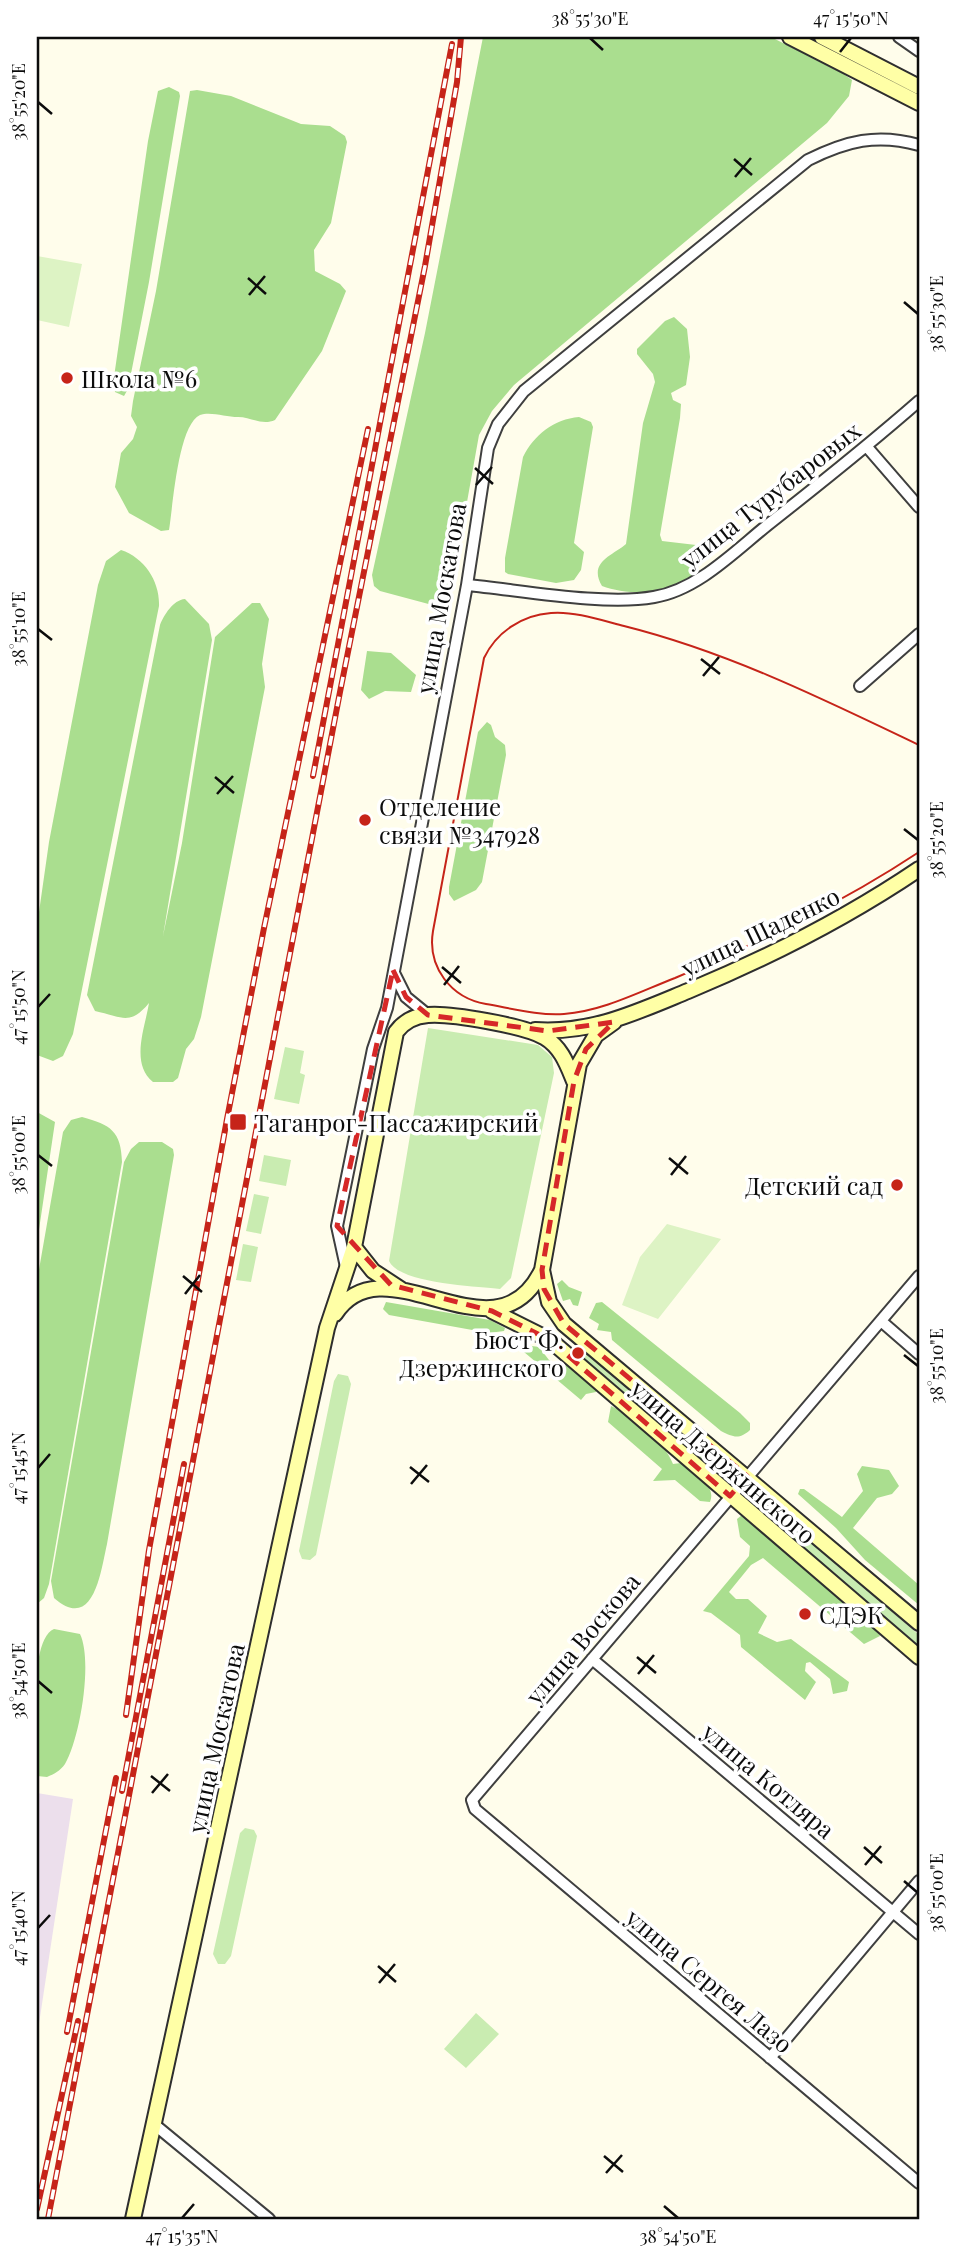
<svg xmlns="http://www.w3.org/2000/svg" width="956" height="2256" font-family="'Playfair Display',serif">
	<rect width="100%" height="100%" fill="#fffdeb"/>
	<!-- industrial -->
	<path fill="#ecdfec" d="M37,1793L73,1799L37,2037Z"/>
	<!-- green -->
	<path fill="#c9ecb1" d="M428,1028L538,1045L552,1057L554,1073L511,1278L500,1289C476,1286 400,1284 389,1261Z
		M285,1047L304,1051L300,1073L305,1075L299,1104L274,1099Z
		M264,1155L291,1160L286,1186L259,1181Z
		M254,1194L269,1197L261,1234L246,1231Z
		M243,1244L258,1247L251,1282L236,1280Z
		M584,1351L718,1464V1470L712,1471L579,1358Z
		M338,1374L348,1376L351,1384L316,1555L310,1560L302,1559L299,1551L334,1381Z
		M757,1496L919,1635V1646L751,1505L752,1499Z
		M245,1828L254,1830L257,1836L231,1956L225,1964H218L213,1954L240,1833Z
		M476,2013L499,2034L466,2068L444,2049Z"/>
	<!-- forest -->
	<path fill="#aade8f" d="M483,37H771L842,73L852,80L849,96L827,123L514,385L492,411L479,435L450,597L436,606L380,591L374,586L372,575L425,333Z
		M169,87L179,92L180,96L149,282L128,389L124,396L115,392L114,377L148,141L158,91Z
		M197,90L231,96L301,124L330,126L345,136L347,142L331,223L314,250L315,271L340,284L346,291L322,351L275,420C262,426 251,417 238,417C226,417 210,411 200,415C178,425 173,506 169,530L161,531L129,513L115,487L121,453L133,439L137,427L131,416L133,401L156,291L190,91Z
		M674,317L687,329L690,357L686,385L671,393L673,400L681,404L680,418L660,535L662,541L696,545L702,560C688,597 633,597 602,586C588,562 612,556 626,544L643,423L655,382L653,374L637,354V349L665,321Z
		M579,417L591,422L593,427L574,543L584,552L581,570L574,580L556,583L508,574L505,572V558L523,457C534,435 554,419 579,417Z
		M121,550C145,558 160,582 159,606L73,1034L63,1056L53,1061L37,1055V926L49,842L98,585L106,561Z
		M185,599L209,624L212,640L163,936L182,843L215,637L252,603H260L269,619L262,664L265,687L201,1017L194,1039L186,1049L178,1078L173,1082H153C130,1063 145,1028 149,1003C130,1026 122,1017 95,1011L87,995L160,625C164,615 173,600 185,599Z
		M367,651L391,653L416,675L411,692L385,691L369,699L361,690Z
		M487,722L491,725L495,737L505,745L506,755L482,882L476,890L454,901L449,894V887L478,732Z
		M37,1112L55,1122L37,1243Z
		M82,1117C111,1125 121,1131 122,1162L49,1584L44,1598L37,1604V1281L63,1132L71,1120Z
		M139,1142H162L173,1149L174,1155L107,1544C101,1570 94,1633 54,1598L51,1581L124,1162L131,1149Z
		M562,1280L569,1287L582,1292L578,1306L573,1305L570,1299L563,1301L557,1284Z
		M386,1302L490,1320L505,1328L504,1331L489,1333L389,1315L383,1309Z
		M602,1302L740,1413L750,1423V1430C739,1440 733,1437 721,1431L612,1340L611,1332L597,1330L599,1324L589,1318L596,1303Z
		M525,1345L539,1347L549,1360L560,1367L570,1364L597,1388L596,1392L586,1394L581,1400L524,1352Z
		M611,1406C635,1417 663,1439 673,1464L681,1463C694,1474 717,1485 710,1502L700,1501L675,1480L653,1481L662,1469L608,1422Z
		M862,1466L889,1470L899,1486L892,1494L877,1498L853,1528L919,1585V1605L865,1560L836,1528L798,1494L800,1489H804L842,1517L863,1491L857,1474Z
		M742,1515L878,1631L880,1636L864,1644L763,1558L751,1565L729,1592L736,1599H748L767,1616L758,1633L777,1642L791,1639L849,1682L847,1691L833,1694L830,1679L810,1662L806,1663L805,1671L816,1682L805,1700L741,1647L740,1635L711,1613L703,1611L749,1556L750,1546L740,1537L737,1519Z
		M54,1629L80,1634C93,1661 80,1738 65,1764C60,1771 54,1774 47,1777L37,1776C37,1748 27,1640 54,1629Z"/>
	<!-- pitch -->
	<path fill="#ddf3c4" d="M37,256L82,264L69,327L37,320Z
		M667,1224L721,1239L658,1319L622,1305L640,1257Z"/>
	<g fill="none" stroke-linecap="round" stroke-linejoin="round">
		<!-- street casing -->
		<g stroke="#3f3f3f" stroke-width="14">
			<path id="street" d="M899,37L919,51
				M867,447L919,507
				M467,585C520,590 604,606 654,597C698,590 736,550 770,523C821,483 871,443 919,401
				M860,686L919,634
				M394,973L406,997L428,1015
				M346,1267L337,1226L373,1049L387,1008L467,585L488,448L498,424L524,391L808,160C846,141 877,133 919,145
				M919,1276L472,1800L475,1809L919,2183
				M881,1321L919,1354
				M592,1659L919,1934
				M770,2058L919,1881
				M155,2125L269,2219"/>
		</g>
		<!-- secondary casing -->
		<g stroke="#2e2e2e" stroke-width="18">
			<path id="secondary" d="M790,37L919,103
				M822,37L919,87
				M535,1030C591,1034 637,1012 688,991C770,957 845,919 919,869
				M354,1247L373,1271L402,1290
				M542,1270L549,1302L564,1324L919,1623
				M492,1311L550,1340L919,1657
				M335,1314C385,1237 495,1368 542,1270L579,1064L596,1035L614,1022
				M133,2219L327,1328L354,1247L396,1032C404,1021 414,1016 428,1015C451,1013 524,1026 544,1037C561,1047 567,1064 574,1081"/>
		</g>
		<!-- street -->
		<use href="#street" stroke="#fff" stroke-width="10"/>
		<!-- secondary -->
		<use href="#secondary" stroke="#ffffa6" stroke-width="14"/>
		<!-- tram -->
		<path stroke="#c62419" stroke-width="2" d="M919,745C823,699 728,652 624,626C601,620 574,611 551,613C521,615 496,633 484,658L433,931C427,967 451,998 486,1004C510,1008 539,1016 564,1014C603,1011 639,992 675,978C760,942 842,903 919,852"/>
		<!-- rail casing -->
		<g stroke="#c62419" stroke-width="6">
			<path id="rail" d="M313,776L452,44
				M126,1715L149,1550L227,1119L264,928L368,429
				M122,1791L184,1464
				M67,2032L116,1778
				M37,2209L78,2021
				M48,2219L340,692L425,266L457,82L461,37"/>
		</g>
		<!-- rail -->
		<use href="#rail" stroke="#fff" stroke-width="3.5" stroke-dasharray="10" stroke-linecap="butt"/>
	</g>
	<!-- marked area -->
	<path fill="none" stroke="#d62828" stroke-width="5" stroke-dasharray="14 9" stroke-linejoin="round" d="M393,970L406,997L428,1015L548,1031L614,1022L586,1049L574,1081L542,1270L544,1289L564,1324L747,1476L730,1496L550,1340L492,1311L391,1285L337,1226Z"/>
	<!-- ticks -->
	<path fill="none" stroke="#0c0c0c" stroke-width="2.5" d="M590,38L603,50M840,52L851,38M38,102L52,114M734,159L752,175M735,177L751,158M248,278L266,294M249,295L265,276M904,302L918,314M475,468L493,484M476,485L492,467M38,629L52,640M701,659L720,674M703,676L719,657M215,777L234,793M217,794L233,776M904,829L918,840M442,967L461,983M444,985L459,966M38,1007L50,994M38,1155L52,1166M669,1158L688,1174M671,1175L686,1156M183,1276L202,1292M185,1294L200,1275M904,1355L918,1366M410,1467L429,1482M38,1468L50,1454M411,1484L427,1465M637,1657L656,1673M638,1674L654,1655M38,1681L52,1693M151,1776L170,1791M152,1793L168,1774M864,1847L882,1863M865,1865L881,1846M904,1881L918,1893M38,1928L50,1915M378,1966L396,1982M379,1983L395,1964M604,2156L623,2172M606,2173L622,2155M664,2206L678,2218M182,2218L194,2204"/>
	<!-- markers -->
	<g fill="#c62419" stroke="#fff" stroke-width="2.5">
		<circle cx="67" cy="378" r="7"/>
		<circle cx="365" cy="820" r="7"/>
		<rect x="229" y="1113" width="18" height="18" rx="3.5"/>
		<circle cx="897" cy="1185" r="7"/>
		<circle cx="578" cy="1353" r="7"/>
		<circle cx="805" cy="1614" r="7"/>
	</g>
	<g text-anchor="middle" dominant-baseline="central" stroke-width="7" stroke-linejoin="round" paint-order="stroke">
		<!-- poi labels -->
		<g font-size="24" fill="#0c0c0c" stroke="#fff" text-anchor="start">
			<text x="81" y="378">Школа №6</text>
			<text x="379" y="806">Отделение<tspan x="379" dy="28">связи №347928</tspan></text>
			<text x="254" y="1122">Таганрог-Пассажирский</text>
			<text x="883" y="1185" text-anchor="end">Детский сад</text>
			<text x="564" y="1339" text-anchor="end">Бюст Ф.<tspan x="564" dy="28">Дзержинского</tspan></text>
			<text x="819" y="1614">СДЭК</text>
		</g>
		<!-- street labels -->
		<g font-size="24" fill="#0c0c0c" stroke="#fff">
			<text transform="translate(770 494) rotate(-38)">улица Турубаровых</text>
			<text transform="translate(440 598) rotate(-80)">улица Москатова</text>
			<text transform="translate(760 931) rotate(-26)">улица Щаденко</text>
			<text transform="translate(724 1461) rotate(41)">улица Дзержинского</text>
			<text transform="translate(582 1638) rotate(-50)">улица Воскова</text>
			<text transform="translate(215 1738) rotate(-78)">улица Москатова</text>
			<text transform="translate(769 1780) rotate(40)">улица Котляра</text>
			<text transform="translate(710 1980) rotate(40)">улица Сергея Лазо</text>
		</g>
	</g>
	<!-- border -->
	<rect width="956" height="2256" fill="none" stroke="#ffffff" stroke-width="77"/>
	<rect x="38" y="38" width="880" height="2180" fill="none" stroke="#0c0c0c" stroke-width="2.5"/>
	<g font-size="18" text-anchor="middle" fill="#0c0c0c">
		<text x="590" y="25">38°55'30"E</text>
		<text x="851" y="25">47°15'50"N</text>
		<text transform="translate(19 102) rotate(-90)" y="6">38°55'20"E</text>
		<text transform="translate(937 314) rotate(-90)" y="6">38°55'30"E</text>
		<text transform="translate(19 629) rotate(-90)" y="6">38°55'10"E</text>
		<text transform="translate(937 840) rotate(-90)" y="6">38°55'20"E</text>
		<text transform="translate(19 1007) rotate(-90)" y="6">47°15'50"N</text>
		<text transform="translate(19 1155) rotate(-90)" y="6">38°55'00"E</text>
		<text transform="translate(937 1366) rotate(-90)" y="6">38°55'10"E</text>
		<text transform="translate(19 1468) rotate(-90)" y="6">47°15'45"N</text>
		<text transform="translate(19 1681) rotate(-90)" y="6">38°54'50"E</text>
		<text transform="translate(937 1893) rotate(-90)" y="6">38°55'00"E</text>
		<text transform="translate(19 1928) rotate(-90)" y="6">47°15'40"N</text>
		<text x="182" y="2243">47°15'35"N</text>
		<text x="678" y="2243">38°54'50"E</text>
	</g>
</svg>
